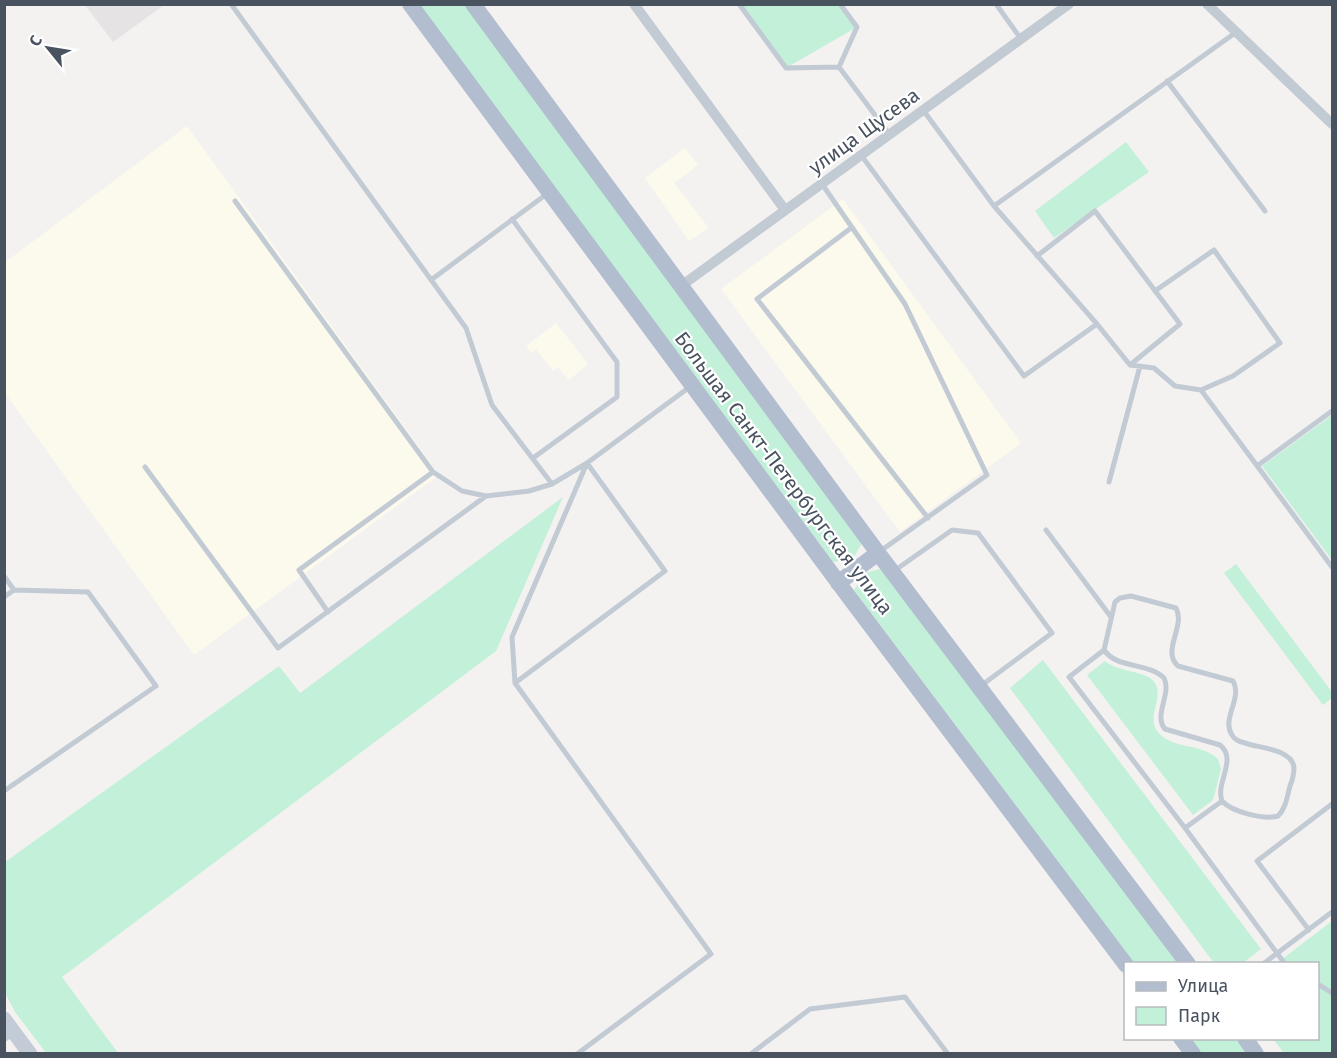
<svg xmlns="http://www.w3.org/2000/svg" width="1337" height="1058" font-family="'Fira Sans',sans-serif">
	<rect width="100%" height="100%" fill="#f4f2f1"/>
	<!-- commercial -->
	<path fill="#fcf9ed" d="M187,126L439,475L194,655L5,393L4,263Z
		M685,148L698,165L674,183L709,228L689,241L645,178Z
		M843,199L1021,443L900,532L721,289Z
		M556,323L588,364L569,380L558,367L553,371L536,349L531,353L526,346Z"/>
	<!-- education -->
	<path fill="#e5e3e3" d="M85,5H164L113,42Z"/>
	<!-- green -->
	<path fill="#c2f0d8" d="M419,5H465L862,543L853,559L833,562Z
		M739,5H840L857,27L786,68Z
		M1126,142L1149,172L1054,238L1035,211Z
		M1332,415V560L1262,466Z
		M563,497L496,651L62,977L118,1053H46L15,1012L5,993V862L279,666L300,693Z
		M1236,564L1332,692V698L1323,705L1224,573Z
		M884,568L1181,963H1134L854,590L865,573Z
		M1043,660L1261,949L1243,963H1214L1010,688Z
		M1105,661C1117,672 1149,671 1155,683C1165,700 1142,720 1162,736C1177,749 1203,744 1218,759L1221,769L1214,797L1212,801L1193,815L1087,675Z
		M1332,921V1053H1284L1273,1039L1318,1038V964L1277,963Z
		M1190,1039H1237L1248,1053H1201Z"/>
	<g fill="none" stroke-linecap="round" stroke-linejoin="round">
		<!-- lane -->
		<path stroke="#c2cad3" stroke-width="5" d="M231,4L466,328L492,405L552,484
			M739,4L786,68L839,67
			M840,4L857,27L839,67L890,135
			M996,4L1021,39
			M1167,81L1265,211
			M923,110L994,206L1097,324
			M861,155L1024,376L1097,324L1130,365L1154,368L1175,386L1201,390L1332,567
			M822,184L905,304L987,475L879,552
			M235,201L433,472L462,491L486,496
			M994,206L1235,33
			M512,219L617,362V397L533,458
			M851,228L757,299L928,518
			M1037,256L1095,211L1180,324L1130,365
			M431,280L548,193
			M1155,291L1214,250L1280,343L1233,376L1201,390
			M1257,466L1332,411
			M145,467L278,648L486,496L529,491L552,484L587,463L691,386
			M1109,482L1140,366
			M1046,530L1111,617
			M894,571L952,530L978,533L1052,633L982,685
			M4,576L14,590L88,592L156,686L4,791
			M4,597L14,590
			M328,612L299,570L433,472
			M1104,650C1117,669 1147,662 1164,678C1172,694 1153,715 1165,729L1220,745C1238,759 1215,783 1222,801L1185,828L1285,964
			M515,683L665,571L587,463
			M1185,828L1069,677L1104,650L1115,602L1120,598L1131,596L1176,608C1186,626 1161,651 1178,666L1233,681C1243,698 1221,719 1232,735C1235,741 1242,742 1248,744C1261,748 1293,750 1294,768C1294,774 1292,781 1290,786C1287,797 1286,808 1278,816C1264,820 1232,812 1222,801
			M1309,930L1257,861L1332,804
			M1263,964L1332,912
			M1318,984L1332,993
			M4,1040L13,1033
			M752,1053L810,1009L905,997L948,1054
			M577,1054L711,954L515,683L512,637L587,463"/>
		<!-- street -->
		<path stroke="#c2cad3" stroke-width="10" d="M634,4L785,210
			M1207,4L1332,124
			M681,286L1069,4"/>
		<!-- secondary -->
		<path stroke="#c3cbd7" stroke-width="15" d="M4,1019L30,1054"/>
		<!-- primary -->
		<path stroke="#b2becf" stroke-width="16" d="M410,4L849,597L1126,965
			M473,4L878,553L1188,964
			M838,583L878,553
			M1181,1038L1193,1054
			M1245,1038L1256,1054"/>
	</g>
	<g text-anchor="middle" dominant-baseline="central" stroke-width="4.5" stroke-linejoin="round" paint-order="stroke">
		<!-- street labels -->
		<g font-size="20" fill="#49525f" stroke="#fff">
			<text transform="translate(864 131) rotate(-36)">улица Щусева</text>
			<text transform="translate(784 473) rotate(53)">Большая Санкт-Петербургская улица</text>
		</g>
	</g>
	<!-- border -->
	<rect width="1337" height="1058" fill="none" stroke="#49525f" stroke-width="12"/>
	<!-- legend -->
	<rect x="1124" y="962" width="195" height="78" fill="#ffffff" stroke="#b6babf" stroke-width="1.5"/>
	<rect x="1136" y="982" width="30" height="9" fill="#b2becf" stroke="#b6babf" stroke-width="1.5"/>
	<text x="1178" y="992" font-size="18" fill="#49525f">Улица</text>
	<rect x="1136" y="1007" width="30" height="18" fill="#c2f0d8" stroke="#b6babf" stroke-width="1.5"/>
	<text x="1178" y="1022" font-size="18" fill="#49525f">Парк</text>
	<!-- north arrow -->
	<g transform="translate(48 48) rotate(300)" stroke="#ffffff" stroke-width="4.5" paint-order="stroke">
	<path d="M0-4.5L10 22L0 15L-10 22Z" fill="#49525f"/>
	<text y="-9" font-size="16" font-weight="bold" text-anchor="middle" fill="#49525f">С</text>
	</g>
</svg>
